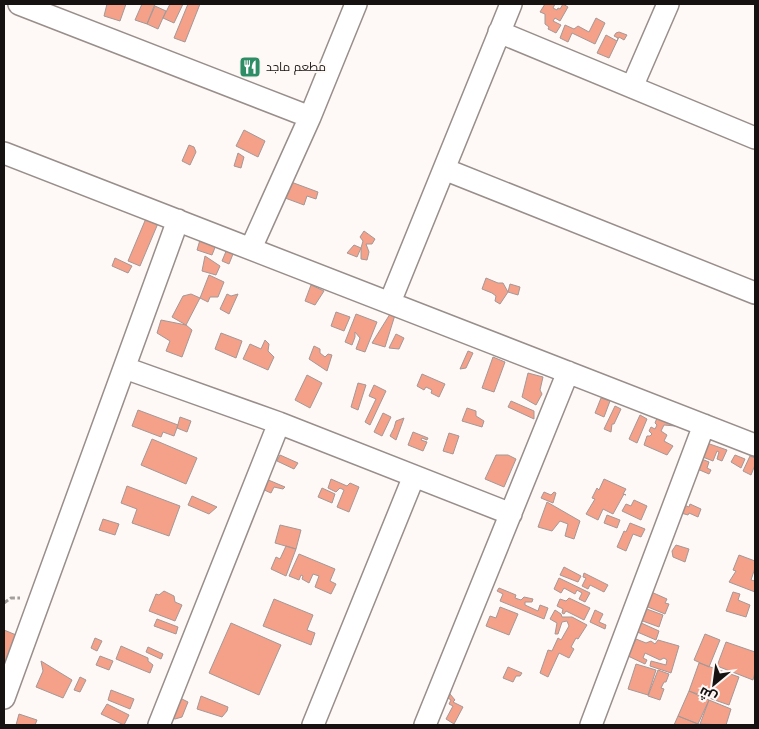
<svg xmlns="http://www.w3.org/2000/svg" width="759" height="729" font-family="Helvetica,Cairo,sans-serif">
	<rect width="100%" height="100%" fill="#fef8f6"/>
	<!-- building -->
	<path fill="#f5a088" stroke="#a39896" d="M107,4H126L120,21L104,16Z
		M142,4H155L147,24L135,20Z
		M170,4H183L174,23L163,18Z
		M188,4H200L185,42L174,38Z
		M545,4H555L553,8L557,10L558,8L560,9L563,4L568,7L560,21L555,18L553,21L561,25L556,33L548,29L549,27L545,24V14L540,12Z
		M155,6L166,11L158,29L147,24Z
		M596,18L605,23L595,44L572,33L568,42L560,38L565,25L574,29L578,26L589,32Z
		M619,32L627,35L624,40L619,37L609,58L597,53L606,35L617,41L618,38L614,36L616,33Z
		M244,130L265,141L258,157L236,146Z
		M189,145L194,147L196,152L190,165L182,161Z
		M238,153L244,157L241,168L234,166Z
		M283,179L318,192L316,199L307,196L304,205L277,195Z
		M147,216L159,221L140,266L128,261Z
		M364,231L375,239L372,244H366L369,252L367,260L361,259V248L363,241L360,237Z
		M200,240L216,245L212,255L197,250Z
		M354,245L361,248L357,257L347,253Z
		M227,249L233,254L229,264L222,261Z
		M205,256L220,266L216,275L202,271Z
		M115,258L132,266L128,273L112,266Z
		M209,275L224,282L218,297H210L208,302L200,298Z
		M486,278L498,283H503L508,292L500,304L495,301L496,296L492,293L482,289Z
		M510,284L520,287L518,295L508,292Z
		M311,285L324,291L315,305L305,301Z
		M191,294L200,298L186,325L172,317L183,296Z
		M227,294L231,296L238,294L229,314L220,309Z
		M336,312L350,317L344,331L331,326Z
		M356,314L377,322L365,352L356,349L360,338L355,332V337L352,345L345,342Z
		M390,314L395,315L385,347L372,343Z
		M161,320L186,325L192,330L182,357L166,351L170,341L157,333Z
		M221,333L242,341L236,358L215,349Z
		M396,334L404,338L399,349L389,348Z
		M265,340L269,344L268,351L274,357L268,370L243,359L250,344L261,349Z
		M314,346L320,349V353L325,357L328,354L332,355L327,371L309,359Z
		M468,351L473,353L466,368L460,369Z
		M493,357L505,362L494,392L482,388Z
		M528,373L543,377L540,390L542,394L536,405L522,397Z
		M422,374L445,384L439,397L431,393L432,390L426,387L424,390L417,386Z
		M307,375L322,383L310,408L295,400Z
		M358,383L366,385L358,410L351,407Z
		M374,385L386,391L370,425L365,422L376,399L369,396Z
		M601,398L610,401L604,417L595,413Z
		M511,401L534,411V419L508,407Z
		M615,406L621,409L614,424H612L611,432L604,429Z
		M467,408L476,411V416L484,421L482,427L462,421Z
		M138,410L178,425L174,436L163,432L161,437L132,426Z
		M383,413L391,417L382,436L374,432Z
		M640,415L647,419L637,443L629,439Z
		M180,417L191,421L187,432L177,428Z
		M404,418L396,440L390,436L394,428L396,421Z
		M657,418L676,422L675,426L664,425L661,431L667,435L664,441L673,446L667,455L644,445L647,436H650L652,434L649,431L651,427L655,429L657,425L655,423Z
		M413,432L428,438L427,440L422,438L421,440L427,442L423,451L408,445Z
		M449,433L459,436L453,454L443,451Z
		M152,439L197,458L186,484L141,465Z
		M701,441L727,450L722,461L717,459L719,452L717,451L713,461L695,454Z
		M280,455L298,463L294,469L277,461Z
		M496,455H508L516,459L504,487L485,479Z
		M735,455L745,459L741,468L731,462Z
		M750,456L755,458V465L751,475L743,471Z
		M699,458L709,462L707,468L711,470L709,474L695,468Z
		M266,479L285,487L283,489L274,487L271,493L262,489Z
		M331,479L347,486L350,483L359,487L349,512L337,507L344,490L340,488L336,492L328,488Z
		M604,479L626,489L623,494L626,495L624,494L613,514L603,509L598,520L586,514L595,499L592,498L597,488L599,490Z
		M127,486L180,506L169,536L132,523L137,509L121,503Z
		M322,488L335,494L332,503L318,497Z
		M544,492L551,495L554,492L556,493L553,503L541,498Z
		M192,496L217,507L209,514L188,505Z
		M634,500L647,506L641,520L622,511L626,504L631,506Z
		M547,502L580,521L574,539L565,536L568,524L560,521L552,531L538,527Z
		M690,504L701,509L698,517L689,513L688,515L681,513L684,505L689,507Z
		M607,515L620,520L617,528L604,523Z
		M103,519L119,524L115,535L99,530Z
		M630,523L645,529L641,537L633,534L626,551L617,547L624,531L626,532Z
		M280,525L301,530L296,549L275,543Z
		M676,545L689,549L685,562L673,557L672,551Z
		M286,546L296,549L286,576L271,569L276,557L280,559Z
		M299,554L335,569L330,581L336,584L331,594L315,587L319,576L313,574L309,583L302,579L303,576L301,575L299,580L289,576Z
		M739,555L755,561V568L751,580L755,581V592L729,582L736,571L733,570Z
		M564,567L581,576L578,582L560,575Z
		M584,573L608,585L604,592L590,585L588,589L582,586L586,578L583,577Z
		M559,578L590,593L585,602L579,599L582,593L577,590L575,594L564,588L561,593L554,589Z
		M499,588L516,595L515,598L521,600L524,597L533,599L532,602H525V605L538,611L540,605L548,608L544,619L500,601L503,594L497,591Z
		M164,591L174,596L175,602L182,605L175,621L149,611L156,594L159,595Z
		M649,591L667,599L665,603L669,604L665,614L643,605Z
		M733,592L740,594L738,600L750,605L746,617L726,611Z
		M569,598L590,608L584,620L566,611L564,614L562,613L563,609L557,606L560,599L566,601Z
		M274,599L313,615L307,630L315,633L311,645L263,626Z
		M500,607L518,614L509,635L486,626L490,616L496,618Z
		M644,608L663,615L659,627L640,620Z
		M555,610L561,614L562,617H572L587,625L578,639L576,638L571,647L574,649L569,658L559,653L548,677L540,673L548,650L552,651L558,638L561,640L569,626L567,621L562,622L558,634H555L557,623L550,619Z
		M595,610L603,614L599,622L606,625L605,629L590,622Z
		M157,619L178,627L176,634L154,626Z
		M639,622L659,631L656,640L635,631Z
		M231,623L281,645L259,695L209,673Z
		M4,630L21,637L4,675Z
		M705,634L720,640L709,667L694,660Z
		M95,638L102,641L97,651L91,648Z
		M636,639L646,643L651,641L655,644L658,640L679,646L671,673L650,666L651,661L666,665L667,660L664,658L660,660L645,653L643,658L647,660L645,664L628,656Z
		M726,642L755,652V672L753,680L717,666Z
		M121,646L148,658V661L153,665L150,673L116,659Z
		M148,647L163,654L161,659L146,652Z
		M100,656L113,661L109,670L96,665Z
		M41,661L72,680L63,698L36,687L43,671Z
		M699,663L739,677L729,705L689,691Z
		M636,664L656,670L648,695L628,689Z
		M508,667L522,673L520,676H516L513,682L503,678Z
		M658,670L669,674L666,682H664L661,688L664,689L660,700L648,696Z
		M80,677L86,680L80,692L74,690Z
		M111,690L134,699L130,709L108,700Z
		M689,691L709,700L698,724L678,716Z
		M450,694L455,700L453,702L463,707L454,724L446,719L453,706L449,704L451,700L448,698Z
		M201,696L228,707L227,711L222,717L197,709Z
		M178,697L188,702L182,717L175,719L170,717Z
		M709,700L731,709L726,725L700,724Z
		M107,704L129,715L124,725L101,714Z
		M19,714L37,720L35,725H16Z
		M678,716L698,724L703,725H674Z"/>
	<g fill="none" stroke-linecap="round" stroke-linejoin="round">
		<!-- minor casing -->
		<g stroke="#988e8b" stroke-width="24">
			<path id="minor" d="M19,4L310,117
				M499,32L755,138
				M632,87L668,4
				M4,153L755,445
				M444,169L755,293
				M251,248L310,117L356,4
				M390,302L511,4
				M125,368L279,423L511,514
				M4,698L178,220
				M159,725L279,423
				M313,725L414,476
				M425,725L568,372
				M591,725L704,425"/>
		</g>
		<!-- path -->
		<path stroke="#a39e9c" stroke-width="3" stroke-dasharray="5 2.5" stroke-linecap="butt" d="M4,603L11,598H20"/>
		<!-- minor -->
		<use href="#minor" stroke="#fff" stroke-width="21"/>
	</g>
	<!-- icons -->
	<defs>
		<g id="restaurant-square" transform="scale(1.125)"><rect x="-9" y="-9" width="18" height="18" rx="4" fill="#2e8d65" stroke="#fef8f6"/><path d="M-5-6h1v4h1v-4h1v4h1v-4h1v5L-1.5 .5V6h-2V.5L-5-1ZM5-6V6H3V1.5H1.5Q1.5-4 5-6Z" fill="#fff"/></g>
	</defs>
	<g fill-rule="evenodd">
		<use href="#restaurant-square" x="250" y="67"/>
	</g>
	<g text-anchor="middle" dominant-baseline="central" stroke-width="4" stroke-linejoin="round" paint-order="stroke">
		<!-- poi labels -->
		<g font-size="12" fill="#161211" stroke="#fef8f6" text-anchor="start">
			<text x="266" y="67">مطعم ماجد</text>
		</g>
	</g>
	<!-- border -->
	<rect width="759" height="729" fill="none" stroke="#161211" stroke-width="10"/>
	<!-- north arrow -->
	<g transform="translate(714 684) rotate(209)" stroke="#fef8f6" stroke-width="4" paint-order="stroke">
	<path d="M0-4L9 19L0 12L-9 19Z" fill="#161211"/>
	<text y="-8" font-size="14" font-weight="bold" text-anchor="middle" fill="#161211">ش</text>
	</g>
</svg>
